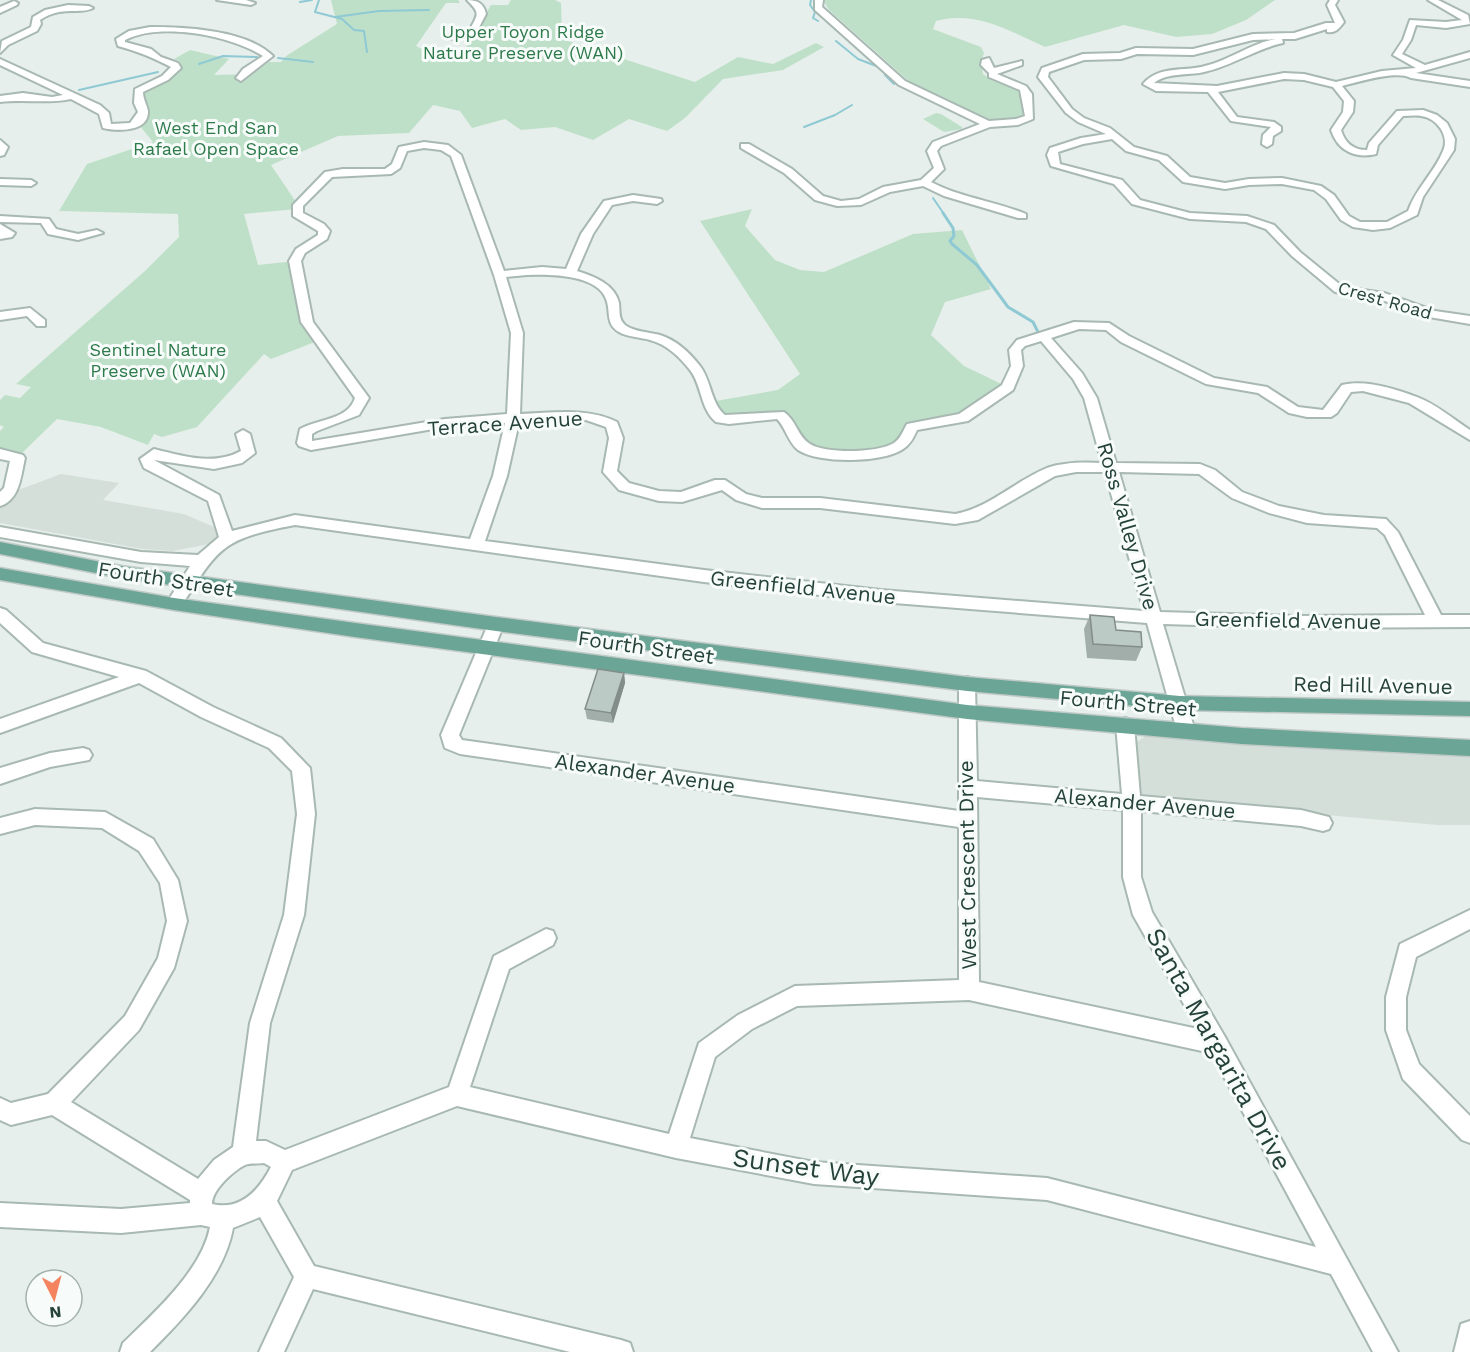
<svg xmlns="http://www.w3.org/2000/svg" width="1470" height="1352" font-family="'Work Sans',sans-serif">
	<rect width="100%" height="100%" fill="#e6efeb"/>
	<!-- built -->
	<path fill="#d4dfda" d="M61,474L119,483L103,500L184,514L219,529L222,538L205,545L172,551L142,549L0,523V505L13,492Z
		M1147,735L1470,755V825H1438L1138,798L1134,744Z"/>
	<!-- green -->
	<path fill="#bfe0c8" d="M331,0H458L460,3H446L416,46L428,52L465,49L491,5H508L511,0H555L561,3L562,39L695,82L738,57L773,64L816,43L824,47L783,70L723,79L685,118L667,131L629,119L593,140L555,127L521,130L505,119L472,128L460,111L433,105L409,133L338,136L271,165L298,205L297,209L244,214L258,265L295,261L305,303L320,340L271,359L264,354L197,427L162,437L154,434L148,445L101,427L57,419L21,454L0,449V431L4,427L0,425V400L5,395L20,398L31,387L16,384L145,271L179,237L178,214L59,211L87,164L153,142L140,126L150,112L144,102V91L166,81L181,68L180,61L174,59L190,50L229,59L214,75L253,74L269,62H281L286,56L337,24Z
		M823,0H1275L1246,20L1212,34L1176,37L1124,25L1045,47C1010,31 975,10 936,21L933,29L981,47L984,53L981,62L983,74L993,81L1019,89L1023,99V117L1010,121L989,120L912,84L829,10Z
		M936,113L941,114L962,127V129L944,132L923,119Z
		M752,209L745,226L775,260L800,270L824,272L913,234L962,230L991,289L945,302L931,335L964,366L1008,387L955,421L919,425L903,443L865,454L807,449L785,418L721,419L716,401L778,390L800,374L700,221Z"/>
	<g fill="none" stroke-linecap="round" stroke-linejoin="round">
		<!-- stream-far1 -->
		<path stroke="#8ec9d4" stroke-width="2" d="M319,0L315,12L342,19L354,30L364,31L367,52
			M811,0L810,5L815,12L813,18L818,21
			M300,2L312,0
			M335,17L379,11L429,10
			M836,41L858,59L884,69L885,75L894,84
			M278,58L313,62
			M199,64L223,56L257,57
			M79,90L158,72
			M804,127L835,115L852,105
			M933,198L944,214"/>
		<!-- stream -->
		<path stroke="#8ec9d4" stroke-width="3" d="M943,213L953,228L954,236L950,241L952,244L977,265L1008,307L1033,322L1039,334"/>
		<!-- minor casing -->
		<g stroke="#a8b8b2" stroke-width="4">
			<path id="minor" d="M217,0H246L255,3L251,5Z
				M467,0C477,0 484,3 486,14L475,35L449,39V35L469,31C478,14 481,14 467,0Z
				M815,0H823L822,7L905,81L989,121L1016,119L1025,116L1020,90L989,77V73L981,65L982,60L989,58L994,68L1022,61V65L997,74L1026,86L1032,94L1033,119L1018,125L990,127L941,146L937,151L944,169L931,182C961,198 995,201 1026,214V218H1018L944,196L923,186L890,192L861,205L837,206L815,200L784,173L741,148V144H749L792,169L823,196L841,201L859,199L883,187L921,180L934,168L927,151L933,142L980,124L899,85L815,10Z
				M1330,0H1338L1335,5L1344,22C1340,27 1336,34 1327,32V29L1295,39H1282L1283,43C1255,49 1232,66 1204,72C1187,76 1168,72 1154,83L1217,86L1284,73L1304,74L1336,82L1382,71L1416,68L1393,55L1403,40L1410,20L1446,22L1462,20L1428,0H1438L1468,15L1470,24L1446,28L1416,25L1411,40L1402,54L1425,65L1470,52V58L1416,73L1470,81V87L1411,78C1396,70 1359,82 1342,86L1354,101L1353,112L1341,130C1345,143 1353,150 1367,150L1369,143L1397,111L1423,110L1437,115L1447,123L1455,139L1454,150L1423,197L1417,215L1390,228L1373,230L1353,227L1341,220L1326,199L1314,190L1282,184L1249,185L1225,189L1183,182L1159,160L1126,151L1112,139L1083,144L1058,152L1060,164L1122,180L1140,200L1190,213L1247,216L1274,225L1300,252L1343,287L1384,293L1435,311L1470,316V324L1429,317L1382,300L1335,292L1292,256L1266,229L1246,222L1190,219L1132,204L1114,184L1051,166L1047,155L1050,148L1081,138L1106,134L1078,122L1066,113L1038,77L1042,68L1083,54L1120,53L1136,48L1193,49L1253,34L1294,33L1326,23H1335L1327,5ZM1276,39C1251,43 1230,60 1205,66C1184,72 1159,65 1143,84L1156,91L1208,92L1231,121L1271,127L1263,135L1262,144L1267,147L1272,144L1273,136L1281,131V127L1274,122L1237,117L1218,92L1284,79L1304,80L1333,87L1344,101L1343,112L1331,130C1338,151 1355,159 1376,154L1378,145L1403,116C1409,116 1416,115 1421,116C1437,118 1450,136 1443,151C1434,173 1416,188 1408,211L1387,222H1360L1349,216L1334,195L1321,186L1282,178L1249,179L1225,183L1190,177L1167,156L1134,147L1110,128L1084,118L1072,109L1048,77L1049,72L1084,60L1121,59L1137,54L1193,55L1253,40Z
				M14,1L18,3L17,5L0,13V7Z
				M68,5L89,6L93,8C81,15 62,5 40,20L41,24L37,31L8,45L0,53L2,41L31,27L33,17L45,10Z
				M150,27C186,27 247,30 273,56L241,81L236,78L243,69L263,56C230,35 160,22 125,40V42L151,49L161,57L178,63L181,68L168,80L143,92C143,99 147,105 148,111C149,133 115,131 103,128L99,114L71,99C47,104 25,99 0,102V96L23,93L52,97L63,95L0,65V59L100,105L109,113L111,124L130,123L138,112L134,103L135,89L162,76L171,67C154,58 137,51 118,46L116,39L129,31Z
				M0,140L8,147L4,155L0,156Z
				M424,142L448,145L461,155L504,271L542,267L566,269L581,234L604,201L633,195L661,199L662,201L657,204L633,201L612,205L593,234L577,271C593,276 615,284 619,303C620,310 618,319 625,325C634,332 649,332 660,335C676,340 690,353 700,366C711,380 711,404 725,415L784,412C796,420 798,437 810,444C826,454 878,453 894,443C901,438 903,431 907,424L959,414L1002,385L1011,366L1009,350L1017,340L1074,322L1109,323L1129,336L1214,378L1267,387L1298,407L1323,410L1342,385C1365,379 1396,389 1417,397C1436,404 1453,419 1470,430V440L1409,403L1363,391L1351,392L1337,413L1331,417H1307L1289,413L1258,393L1206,384L1121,342L1106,330L1079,329L1051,338L1082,373L1097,398L1116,463L1200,464L1215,470L1242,492L1279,506L1324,515L1386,519L1398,532L1441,615H1470V627L1298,628L1163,624L1195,731L1192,736L1186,738L1180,736L1177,731L1147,623L881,602L704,582L295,525C221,539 219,547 180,608H168L166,604L190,566L141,562L0,537V527L141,552L198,555L219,537L208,501L144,468L140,459L154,449C183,456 213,466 241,451L236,434L243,430L250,434L255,453L242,463L214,469L154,460L219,495L232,531L295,515L470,539L493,476L505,423L445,427L311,450L299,446L297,443L300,429C318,419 348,420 355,398L301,322L289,261L296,249L318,235V231L293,216V205L325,172L343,169H385L392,164L399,147ZM424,148L441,150L451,156L494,275L511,333L507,414L445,419L312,441V434L317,431L359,415L369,398L313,322L301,261L305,253L327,239L330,231L324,224L303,213V206L332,177L391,174L400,168L407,151ZM527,275C548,274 597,274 606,299C611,311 605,324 619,332C628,337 639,337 650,340C666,344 680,357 690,370C702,385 700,409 716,422L729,424L777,419C786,428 788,442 798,450C819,464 883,463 903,449C910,445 914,437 917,430L968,421L1013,390L1023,366L1021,350L1025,346L1041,341L1073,379L1084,398L1102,463C1084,462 1064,462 1047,468C1015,481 989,508 955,514L820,498H762L746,494L725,480H715L681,492L659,491L629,483L617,471L623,438L617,422C587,407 553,413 520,414L523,333L506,277ZM586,420L606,427L609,438L603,472L619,490L659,501L682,502L722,490L736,500L762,508H820L955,524L978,520L1055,476L1076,472H1105L1144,611L881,590L704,570L485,541L507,476L519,422ZM1119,472L1199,474L1232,498L1269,513L1307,523L1377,528L1385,535L1425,615L1298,616L1160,612Z
				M0,179L31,180L36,183L31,186L0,185Z
				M0,216L49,219L56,229L78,234L97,230L103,233L78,240L48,234L41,223L0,222Z
				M0,224L15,233L12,237L0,239Z
				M30,308L45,320V326H37L27,316L0,320V312Z
				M0,449L23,455L25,458C21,475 20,500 0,506V492L4,488L10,461L0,459Z
				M0,608L6,610L43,643L146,671L213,707L281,738L310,768L315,814L304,915L270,1023L256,1141H266L285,1150L449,1087L494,956L546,929L553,931L556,938L553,945L509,969L470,1087L669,1134L699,1043L738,1015L795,986L959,980V827L460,754L445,748L441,735L490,620H502L504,624L459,735L462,740L959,811V684L961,679L967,677L973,679L975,684L977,781L1122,794L1116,725L1119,720L1125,718L1131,720L1134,725L1140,796L1301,810L1329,817L1332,823L1329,829L1323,831L1301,826L1141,811V877L1152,912L1225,1037L1398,1352H1373L1331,1274L1047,1200L814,1184L676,1158L457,1106L292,1170L277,1201L314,1266L621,1340L630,1343L633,1352H570L313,1289L284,1352H259L294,1277L260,1217L233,1228C224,1277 183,1319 150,1352H120L123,1343C154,1313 202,1270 210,1227L201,1225L121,1233L0,1227V1203L121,1209L190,1203V1200L52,1115L11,1125L0,1120V1098L11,1103L48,1094L125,1016L158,958L167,921L160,883L139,851L102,828L35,825L0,834V818L35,809L105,812L153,839L178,880L187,921L174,968L139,1030L71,1102L198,1179L214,1160L233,1147L250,1023L284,915L297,814L292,771L269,748L201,717L139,683L0,733V719L119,677L32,652L0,623ZM977,797L1123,810V877L1133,915L1198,1029L979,982ZM969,1000L1211,1053L1316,1247L1047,1178L814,1162L690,1138L715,1057L752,1029L797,1006ZM264,1163L271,1167C259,1190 241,1211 212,1204C212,1190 233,1171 245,1165C250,1163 258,1164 264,1163Z
				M83,748L89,750L92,755L89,760L50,767L0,784V768L50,753Z
				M1470,910V929L1416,957L1406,997V1030L1419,1064L1470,1116V1143L1462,1140L1403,1079L1386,1030V997L1400,944Z
				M1470,1321V1352H1454L1461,1324Z"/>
		</g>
		<!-- major casing -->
		<g stroke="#c2cac8" stroke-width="3">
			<path id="major" d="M0,542L121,566L496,617L967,677L1180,696L1470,702V716L1180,710L967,691L496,631L121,578L0,554Z
				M0,568L174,598L355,623L967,705L1242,728L1470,740V756L1242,744L967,719L355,637L174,610L0,580Z"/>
		</g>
		<!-- minor -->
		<use href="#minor" fill="#fff" fill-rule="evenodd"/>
		<!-- major -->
		<use href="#major" fill="#6aa596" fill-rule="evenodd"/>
	</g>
	<!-- wall -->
	<path fill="#a1aea9" d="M1090,615L1142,647L1136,661L1087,658L1084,629Z
		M624,673L625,683L613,723L587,719L585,709Z"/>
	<!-- shaded-wall -->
	<path fill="#838d89" d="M624,673L625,683L613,723L611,713Z"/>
	<!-- building -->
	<path fill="#bbcac4" stroke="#838d89" stroke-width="1.5" d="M1090,615L1114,617L1116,630L1141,632L1142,647L1093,644Z
		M598,669L624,673L611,713L585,709Z"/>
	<g text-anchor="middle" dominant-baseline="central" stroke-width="6" stroke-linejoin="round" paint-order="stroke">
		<!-- far-park labels -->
		<g font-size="18" fill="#2d7a4b" stroke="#f7fbf9">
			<text x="523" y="31">Upper Toyon Ridge<tspan x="523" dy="21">Nature Preserve (WAN)</tspan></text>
			<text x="216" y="127">West End San<tspan x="216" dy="21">Rafael Open Space</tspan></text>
			<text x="158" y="349">Sentinel Nature<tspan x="158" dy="21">Preserve (WAN)</tspan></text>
		</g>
		<!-- far-street labels -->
		<g font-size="18" fill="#24423a" stroke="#f7fbf9">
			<text transform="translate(1385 300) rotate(16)">Crest Road</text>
		</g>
		<!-- street labels -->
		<g font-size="21" fill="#24423a" stroke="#f7fbf9">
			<text transform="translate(505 423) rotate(-4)">Terrace Avenue</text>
			<text transform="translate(1128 526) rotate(74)">Ross Valley Drive</text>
			<text transform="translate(166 579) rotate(9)">Fourth Street</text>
			<text transform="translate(803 587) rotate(6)">Greenfield Avenue</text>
			<text transform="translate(1288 620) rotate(1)">Greenfield Avenue</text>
			<text transform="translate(646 647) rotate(8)">Fourth Street</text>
			<text transform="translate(1373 685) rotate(1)">Red Hill Avenue</text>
			<text transform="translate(1128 703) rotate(5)">Fourth Street</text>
			<text transform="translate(645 773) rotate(8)">Alexander Avenue</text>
			<text transform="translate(1145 803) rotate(5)">Alexander Avenue</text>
			<text transform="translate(967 865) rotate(-91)">West Crescent Drive</text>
		</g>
		<!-- near-street labels -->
		<g font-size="26" fill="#24423a" stroke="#f7fbf9">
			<text transform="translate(1219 1049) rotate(61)">Santa Margarita Drive</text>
			<text transform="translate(806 1167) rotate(8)">Sunset Way</text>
		</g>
	</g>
	<!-- north arrow -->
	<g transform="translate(54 1298) rotate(174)"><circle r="28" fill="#f7fbf9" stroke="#a3b1ad" stroke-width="1.5"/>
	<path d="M0-4.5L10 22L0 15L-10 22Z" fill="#f4845f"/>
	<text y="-9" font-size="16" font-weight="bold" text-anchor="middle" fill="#24423a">N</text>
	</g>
</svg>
